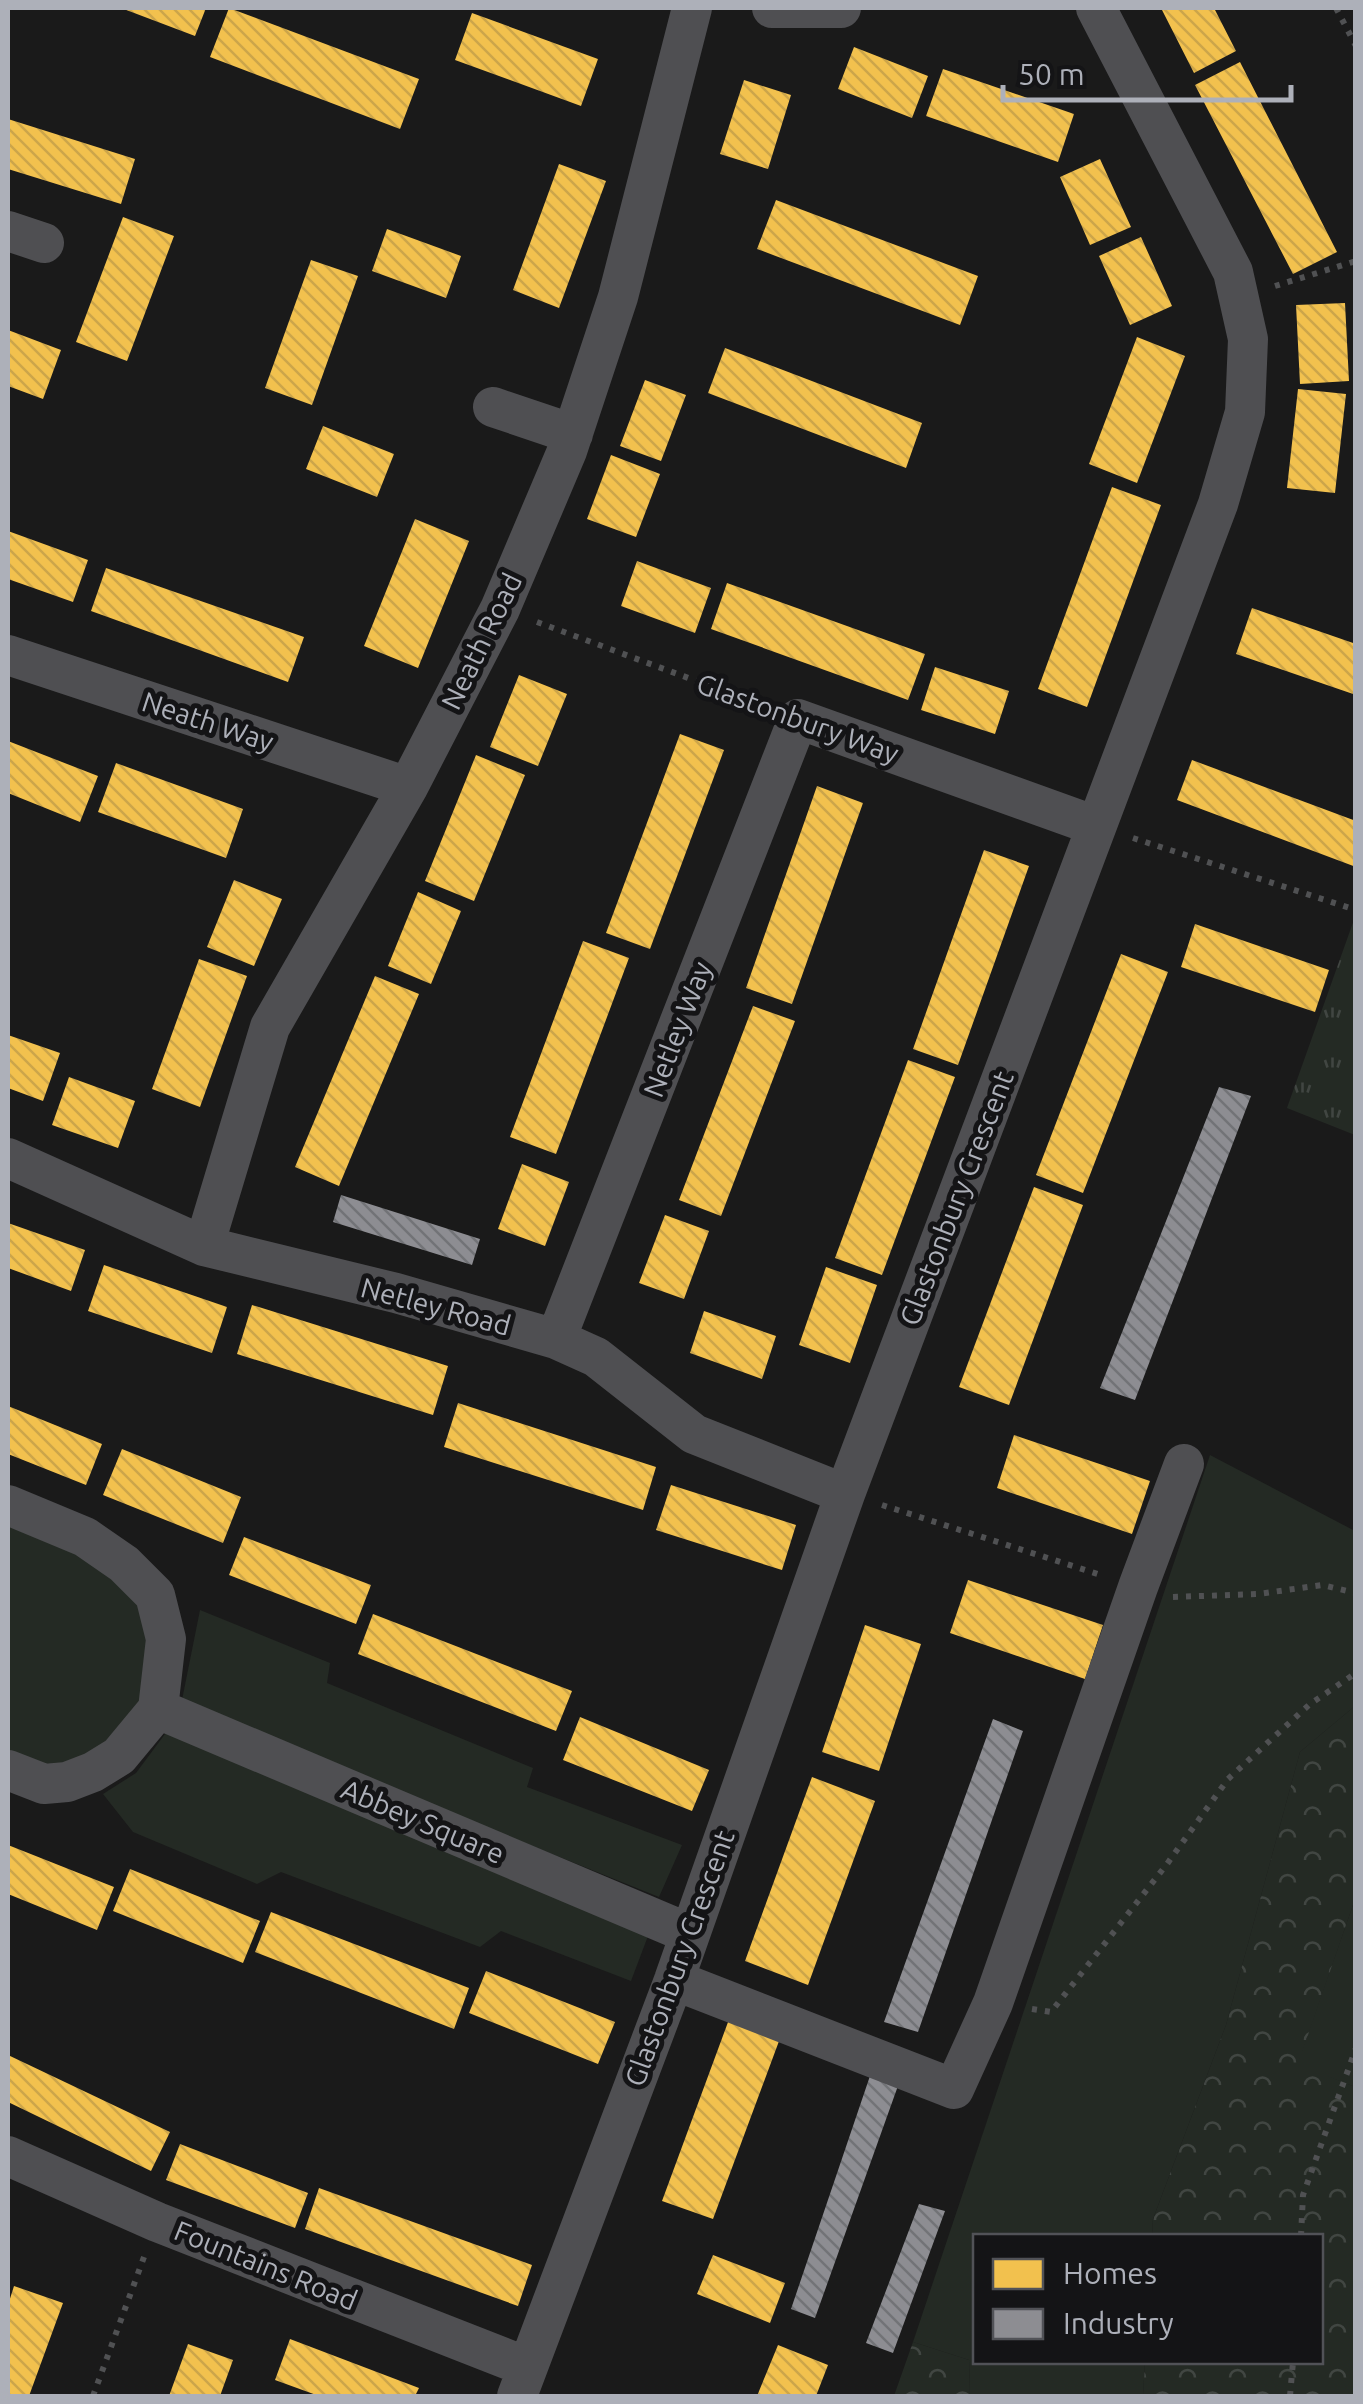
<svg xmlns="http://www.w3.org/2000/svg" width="1363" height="2404" font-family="Ubuntu,sans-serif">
	<defs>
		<pattern id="forest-crowns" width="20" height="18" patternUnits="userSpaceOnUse" patternTransform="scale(2.5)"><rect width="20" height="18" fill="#242a24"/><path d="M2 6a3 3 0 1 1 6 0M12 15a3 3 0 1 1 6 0" fill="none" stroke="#414642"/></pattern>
		<pattern id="park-tufts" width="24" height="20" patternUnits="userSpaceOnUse" patternTransform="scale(2.5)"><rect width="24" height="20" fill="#242a24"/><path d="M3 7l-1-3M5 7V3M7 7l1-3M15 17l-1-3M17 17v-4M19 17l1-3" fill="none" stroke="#414642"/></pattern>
		<pattern id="homes-back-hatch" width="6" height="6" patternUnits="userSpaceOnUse" patternTransform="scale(2.5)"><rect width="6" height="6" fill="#f2c14e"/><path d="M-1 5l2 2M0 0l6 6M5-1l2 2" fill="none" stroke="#cca54a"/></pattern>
		<pattern id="industry-back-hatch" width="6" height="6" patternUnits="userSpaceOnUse" patternTransform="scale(2.5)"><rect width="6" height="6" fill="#8d8d92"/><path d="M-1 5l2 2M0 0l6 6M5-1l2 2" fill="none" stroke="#727377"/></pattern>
	</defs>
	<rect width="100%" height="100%" fill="#1a1a1a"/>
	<!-- grass -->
	<path fill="#242a24" d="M1210,1455L1355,1531V1706L1300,1752L1226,2025L1153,2219L1152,2236H976V2362H1145L1143,2396H970L969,2360L913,2342Z
		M8,1517L81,1547L144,1598L154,1646L143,1700L89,1760L45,1768L8,1753Z
		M200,1610L330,1663L327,1683L533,1768L527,1787L682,1845L659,1897L181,1705Z
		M168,1730L648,1936L631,1981L501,1931L480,1947L281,1872L257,1884L133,1832L103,1794L136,1773Z
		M1355,1899V2087L1297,2065Z"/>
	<!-- forest -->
	<path fill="url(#forest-crowns)" d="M1355,1706V1899L1298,2064L1355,2087V2396H1143L1145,2362H1320V2236H1152L1153,2219L1226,2025L1300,1752Z
		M913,2342L969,2360L970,2396H894Z"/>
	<!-- park -->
	<path fill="url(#park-tufts)" d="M1355,917V1135L1287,1108Z"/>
	<!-- homes -->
	<path fill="url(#homes-back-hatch)" d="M121,8H206L195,36Z
		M229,8L419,79L400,129L210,57Z
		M1161,8H1214L1236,51L1194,73Z
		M472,13L598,59L581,106L455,60Z
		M854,47L928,76L912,118L838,89Z
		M1240,62L1337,252L1293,274L1195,85Z
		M943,69L1074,114L1058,162L926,116Z
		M744,80L791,95L768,169L720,154Z
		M8,119L135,159L121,204L8,169Z
		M1100,159L1131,227L1090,245L1060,177Z
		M559,164L606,181L559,308L513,290Z
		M776,200L978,276L960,325L757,249Z
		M123,217L174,236L127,361L76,342Z
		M387,229L461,256L446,298L372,271Z
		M1141,237L1172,306L1130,325L1099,256Z
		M311,260L358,276L312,405L265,388Z
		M1345,303L1349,381L1300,384L1296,305Z
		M8,330L61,350L43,399L8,386Z
		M1137,337L1185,356L1137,483L1089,464Z
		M725,348L922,423L906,468L708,393Z
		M645,380L686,395L661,461L620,446Z
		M1298,389L1346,394L1335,493L1287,488Z
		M323,426L394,454L377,497L306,469Z
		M611,455L660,474L636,537L587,519Z
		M1112,487L1161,505L1087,707L1038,689Z
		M415,519L469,541L418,668L364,646Z
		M8,531L88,560L73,602L8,579Z
		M637,561L711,588L695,633L621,606Z
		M106,568L304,637L288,682L91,611Z
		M727,583L925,654L908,700L711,629Z
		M1252,608L1356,644V695L1236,654Z
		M935,667L1009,691L995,734L921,710Z
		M519,675L567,694L538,766L490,747Z
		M680,734L724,750L650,949L606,933Z
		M8,741L98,776L80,822L8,793Z
		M476,755L525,775L474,901L425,881Z
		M1192,760L1356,821V867L1177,800Z
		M116,763L243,809L226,858L98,812Z
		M817,786L863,803L792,1004L746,988Z
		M984,850L1029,866L958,1065L913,1049Z
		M234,880L282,899L254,966L207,947Z
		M418,892L461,911L431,984L388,966Z
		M1195,924L1329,970L1315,1012L1181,967Z
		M583,941L629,958L556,1154L510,1137Z
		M1121,954L1168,972L1083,1193L1036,1175Z
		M199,959L247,976L200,1107L152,1089Z
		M375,976L419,994L339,1186L295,1167Z
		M753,1006L795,1021L721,1216L679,1200Z
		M8,1035L60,1053L43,1101L8,1088Z
		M908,1060L955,1077L882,1275L835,1258Z
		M69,1077L135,1101L118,1148L52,1125Z
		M522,1164L569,1182L545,1246L498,1229Z
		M1034,1187L1083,1205L1009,1405L959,1387Z
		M665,1215L709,1231L684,1299L639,1283Z
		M8,1223L85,1250L71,1291L8,1268Z
		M104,1265L227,1307L212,1353L88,1311Z
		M826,1267L877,1285L850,1363L799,1345Z
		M252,1305L448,1366L433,1415L237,1354Z
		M704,1311L776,1336L762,1379L690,1353Z
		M458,1403L656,1467L643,1510L444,1447Z
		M8,1406L102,1444L86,1485L8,1454Z
		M1014,1435L1150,1481L1132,1534L997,1488Z
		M122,1449L241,1497L223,1543L103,1495Z
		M671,1485L796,1525L782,1570L656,1530Z
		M244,1537L371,1585L356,1624L229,1575Z
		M968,1580L1103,1625L1085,1679L950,1633Z
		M373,1614L572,1691L556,1731L358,1654Z
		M865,1625L921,1644L879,1771L822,1752Z
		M580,1717L709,1770L692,1811L563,1760Z
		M812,1777L875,1801L808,1985L745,1961Z
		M8,1845L114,1887L97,1930L8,1894Z
		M130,1869L260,1921L243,1963L113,1911Z
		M271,1912L469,1988L454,2029L255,1952Z
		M486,1971L615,2022L598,2064L469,2013Z
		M731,2014L782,2033L713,2219L662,2201Z
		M8,2055L170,2132L151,2171L8,2102Z
		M180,2144L308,2193L295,2228L166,2180Z
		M319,2188L532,2265L518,2306L305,2229Z
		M713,2255L785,2283L770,2323L697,2294Z
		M14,2286L63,2303L29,2396H8V2305Z
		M290,2339L419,2388L415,2396H319L275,2380Z
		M188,2344L233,2360L220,2396H169Z
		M778,2345L828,2365L816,2396H757Z"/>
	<!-- industry -->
	<path fill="url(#industry-back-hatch)" d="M1219,1087L1251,1096L1135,1400L1100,1388Z
		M341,1195L480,1239L472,1265L333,1222Z
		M993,1719L1023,1731L918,2032L884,2022Z
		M872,2070L899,2083L815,2318L791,2309Z
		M919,2204L945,2211L893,2353L866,2343Z"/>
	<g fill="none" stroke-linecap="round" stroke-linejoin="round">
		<!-- path -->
		<path stroke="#505153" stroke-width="6" stroke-dasharray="5 8" stroke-linecap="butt" d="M1336,8L1356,46
			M1275,286L1356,261
			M537,622L764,706
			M1133,838L1356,910
			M882,1505L1104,1576
			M1173,1597L1258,1594L1322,1585L1356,1593
			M1032,2009L1051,2012L1167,1864L1228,1779L1310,1704L1356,1673
			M1301,2236L1303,2195L1356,2048
			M93,2396L144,2257
			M1290,2396L1293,2362"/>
		<!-- minor -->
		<path stroke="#4f4f52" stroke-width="40" d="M772,8H841
			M8,231L44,243
			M493,407L573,434
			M8,655L408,787
			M8,1158L204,1246L396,1293L556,1339L596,1357L694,1434L845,1494
			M204,1246L270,1027L408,787L500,609L567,451L618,297L692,8
			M556,1339L798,719L1096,826
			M8,1505L85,1537L124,1564L155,1595L166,1639L158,1709L119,1756L93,1772L67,1782L44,1784L8,1770
			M158,1709L688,1933
			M674,1980L954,2089L993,2003L1138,1587L1184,1464
			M8,2156L157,2222L527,2367
			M517,2396L674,1980L845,1494L1218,504L1245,412L1248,339L1233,272L1096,8"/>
	</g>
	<g text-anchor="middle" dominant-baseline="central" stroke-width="10" stroke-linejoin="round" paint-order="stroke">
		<!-- street labels -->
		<g font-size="28" fill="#adb0b9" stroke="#141416">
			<text transform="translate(481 641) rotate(-64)">Neath Road</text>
			<text transform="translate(798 718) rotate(20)">Glastonbury Way</text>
			<text transform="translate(208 721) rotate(18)">Neath Way</text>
			<text transform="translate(677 1029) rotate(-69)">Netley Way</text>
			<text transform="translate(956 1198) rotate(-69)">Glastonbury Crescent</text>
			<text transform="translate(436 1306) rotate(15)">Netley Road</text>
			<text transform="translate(423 1821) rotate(23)">Abbey Square</text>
			<text transform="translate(679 1958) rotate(-70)">Glastonbury Crescent</text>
			<text transform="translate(266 2265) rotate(22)">Fountains Road</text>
		</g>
	</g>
	<!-- border -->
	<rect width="1363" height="2404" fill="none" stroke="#adb0b9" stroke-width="20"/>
	<!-- legend -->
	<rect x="973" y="2234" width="350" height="130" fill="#141416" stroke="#515257" stroke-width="2.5"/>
	<rect x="993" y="2259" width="50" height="30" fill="#f2c14e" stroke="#515257" stroke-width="2.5"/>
	<text x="1063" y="2284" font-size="30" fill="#adb0b9">Homes</text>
	<rect x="993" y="2309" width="50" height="30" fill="#8d8d92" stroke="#515257" stroke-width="2.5"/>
	<text x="1063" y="2334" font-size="30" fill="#adb0b9">Industry</text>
	<!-- scale -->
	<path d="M1003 85v15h288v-15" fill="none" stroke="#adb0b9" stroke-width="5"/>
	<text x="1018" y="85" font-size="30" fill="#adb0b9" stroke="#141416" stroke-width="8" paint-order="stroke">50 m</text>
</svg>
